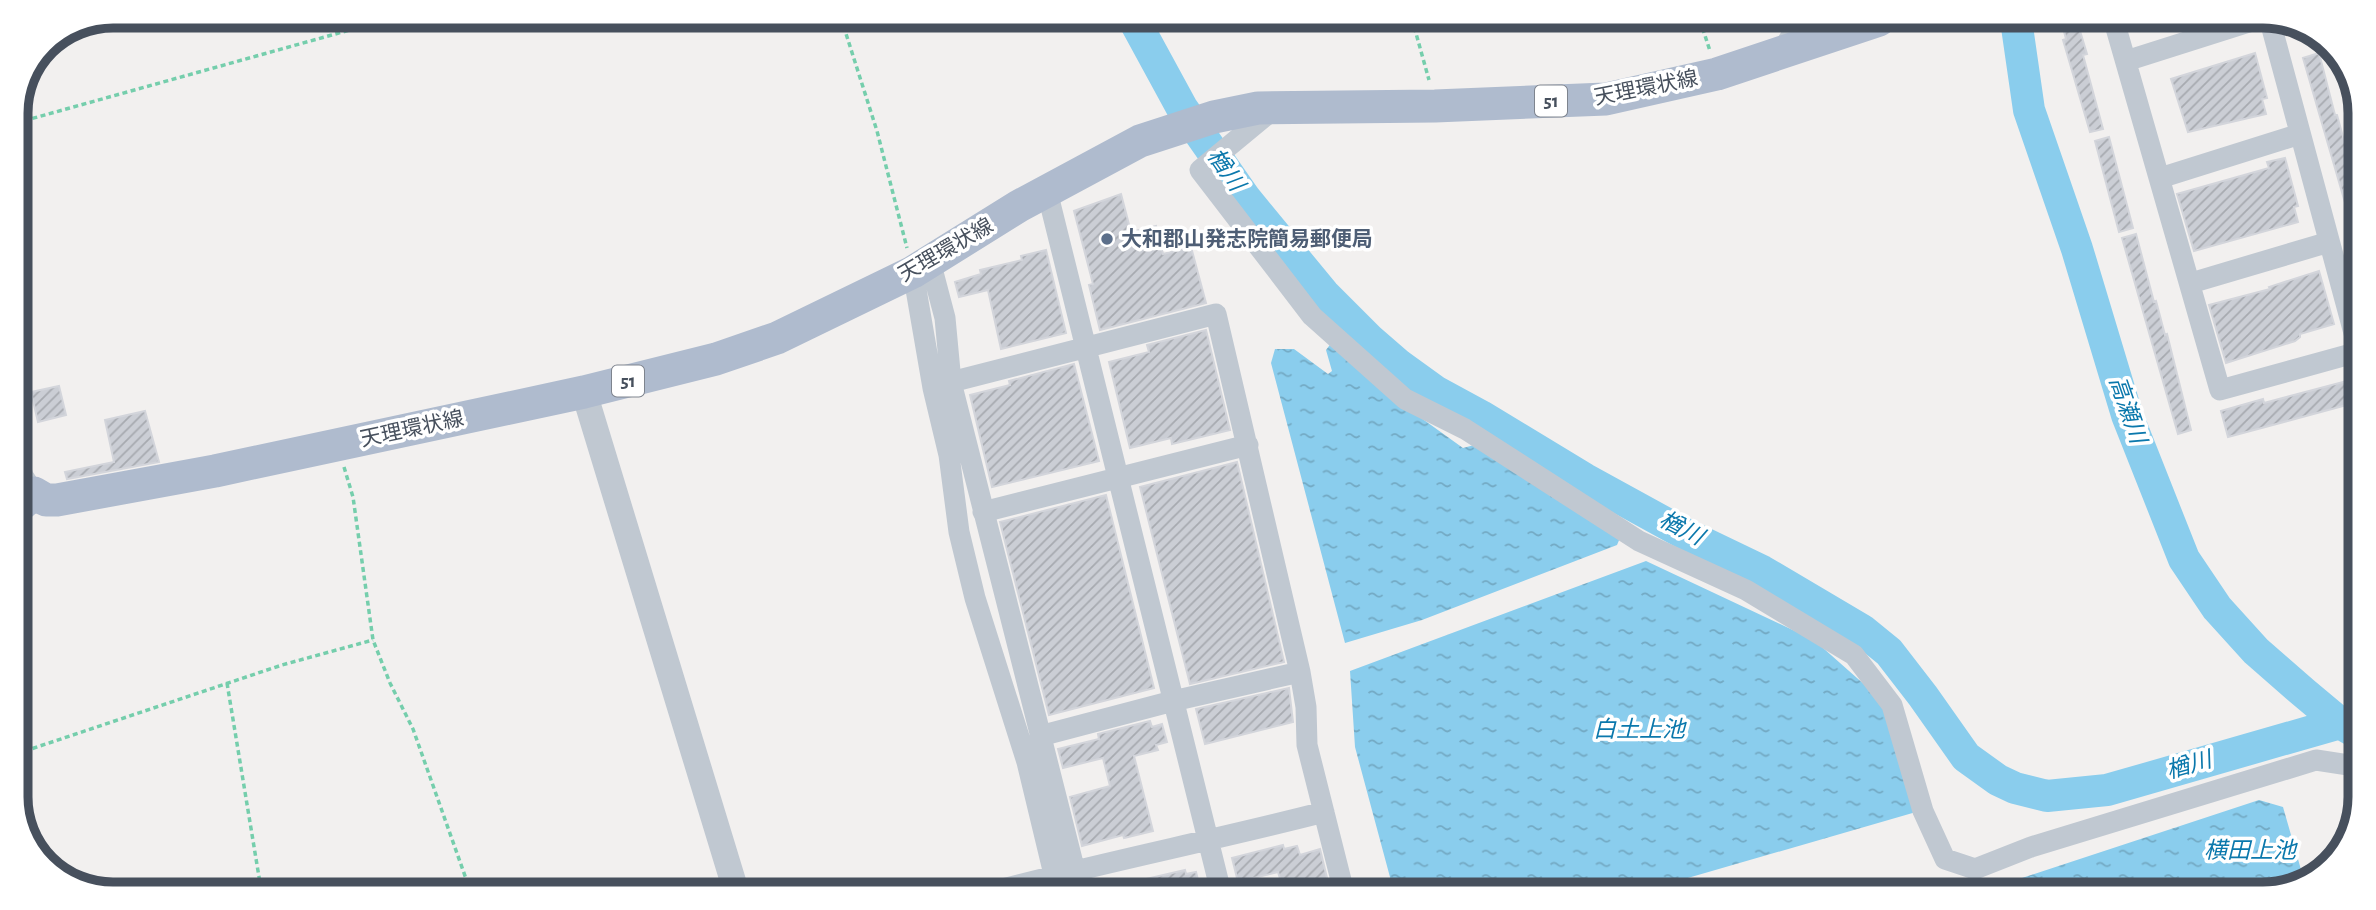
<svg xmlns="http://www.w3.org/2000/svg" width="2376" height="910" font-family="'Alegreya Sans','Noto Sans JP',sans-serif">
	<defs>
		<pattern id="water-ripples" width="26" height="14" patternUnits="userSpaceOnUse" patternTransform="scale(1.75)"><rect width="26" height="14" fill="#8acded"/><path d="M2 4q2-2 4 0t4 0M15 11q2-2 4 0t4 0" fill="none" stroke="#73a9c3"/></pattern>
		<pattern id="building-hatch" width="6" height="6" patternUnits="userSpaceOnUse" patternTransform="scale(1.75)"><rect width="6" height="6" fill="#cbced5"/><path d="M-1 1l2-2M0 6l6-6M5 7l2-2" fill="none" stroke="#a7aab0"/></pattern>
	</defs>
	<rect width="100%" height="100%" fill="#f2f0ef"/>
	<!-- water -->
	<path fill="url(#water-ripples)" d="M1332,342L1385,392L1463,448L1478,444L1623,531L1617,545L1422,620L1345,643L1271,363L1275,349H1294L1328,374L1332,371L1326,350Z
		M1646,561L1814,640L1883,701L1916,812L1636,893L1394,892L1355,747L1350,671Z
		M2259,800L2283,807L2304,880L2263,894H2009L2007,883Z"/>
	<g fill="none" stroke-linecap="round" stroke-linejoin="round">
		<!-- river -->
		<path stroke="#8acded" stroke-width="32" d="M1133,18L1182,108L1245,198L1324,294L1369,339L1399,365L1435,391L1481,416L1585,479L1687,535L1762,571L1862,630L1889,652L1923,696L1966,757L1998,780L2015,788L2047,796L2107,790L2340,723
			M2016,20L2029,110L2077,249L2127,415L2184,559L2217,608L2256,651L2303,692L2340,723L2354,731"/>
	</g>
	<!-- building -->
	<path fill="url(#building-hatch)" stroke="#d3d5db" stroke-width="2" d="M2061,20L2077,21L2087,54L2083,55L2103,129L2090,132L2063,40L2066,39Z
		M2255,53L2267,98L2262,99L2266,114L2188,132L2171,79Z
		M2319,53L2335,115H2337L2354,177H2356L2359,191V236L2355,237L2303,58Z
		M2109,137L2133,228L2119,232L2095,141Z
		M2285,158L2298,206L2294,207L2298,222L2194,251L2177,194L2269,168L2267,162Z
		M1121,194L1131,232L1156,226L1163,254L1191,247L1206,303L1100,330L1089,285L1093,284L1074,211Z
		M2136,234L2154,302L2156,301L2165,335L2167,334L2191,430L2178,434L2122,238Z
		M1046,250L1066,333L1001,349L988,290L959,297L955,282L981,274L980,270L1022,260L1021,256Z
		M2319,271L2334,324L2300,334V337L2295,341L2226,363L2209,305L2270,289L2269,287Z
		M1206,330L1230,430L1172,444L1171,438L1130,448L1109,362L1149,352L1147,345Z
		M1074,364L1099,461L992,487L970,395L1010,385L1009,381Z
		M2358,378V402L2228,437L2221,411L2263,399L2264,403Z
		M59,386L66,415L38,422L31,392Z
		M145,411L159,462L67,479L65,472L114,462L105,420Z
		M1237,462L1284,662L1190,684L1140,487Z
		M1106,495L1154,688L1049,715L1000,522Z
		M1289,688L1293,722L1205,744L1196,709Z
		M1150,721L1152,727L1162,724L1167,742L1156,745L1158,750L1134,756L1153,831L1124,838L1123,835L1082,846L1070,797L1110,786L1103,758L1063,768L1058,749L1099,739L1098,734Z
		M1283,845L1284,849L1297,846L1300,855L1320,849L1329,886L1308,892H1284L1278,872L1238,882L1232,858Z
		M1185,870L1186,874L1196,872L1201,892L1117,891L1116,886Z"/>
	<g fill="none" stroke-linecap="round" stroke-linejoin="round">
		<!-- path -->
		<path stroke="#75ceac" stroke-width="3.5" stroke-dasharray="5 3.5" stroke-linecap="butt" d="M841,18L877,131L907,248
			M1412,19L1429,80
			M1700,20L1710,51
			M16,123L400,16
			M344,467L353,497L373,640L390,683L413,729L470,890
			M227,683L261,889
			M16,752L25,751L282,665L373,640"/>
		<!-- minor -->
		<path stroke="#c0c8d1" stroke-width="21" d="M2114,21L2220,390L2358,352
			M2270,21L2358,348
			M1780,54L1801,20
			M2126,61L2252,21
			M1275,108L1200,170L1312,316L1405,399L1465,429L1639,541L1746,590L1854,655L1892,705L1923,811L1945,859L1975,869L2031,847L2316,760L2355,766
			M2160,178L2300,134
			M1047,191L1221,892
			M930,261L945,318L951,382L1080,891
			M913,272L933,388L949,455L959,532L975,598L1027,762L1058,891
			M2191,283L2329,242
			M951,382L1216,314L1300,672L1306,707L1307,745L1344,892
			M16,451L23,476L34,493
			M983,512L1248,445
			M1040,736L1173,701L1300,672
			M995,891C1104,862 1215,840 1324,812"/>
		<!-- tertiary -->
		<path stroke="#c0c8d1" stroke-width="26" d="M584,392L736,891"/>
		<!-- primary -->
		<path stroke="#afbbce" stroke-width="33" d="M16,509L34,493L46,500H57L215,471L584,392L716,359L777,338L913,272L1019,206L1140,141L1214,117L1258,108L1435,106L1606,99L1717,74L1879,20"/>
	</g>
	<!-- markers -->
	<circle fill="#5c6f8a" stroke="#fff" stroke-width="2.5" cx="1107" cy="239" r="7"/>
	<g text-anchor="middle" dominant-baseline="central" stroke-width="7" stroke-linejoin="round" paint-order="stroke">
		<!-- shield labels -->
		<g fill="#fff" stroke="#7e848e" stroke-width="2">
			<rect x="1535" y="85.5" width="32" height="31" rx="5"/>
			<rect x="612" y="365.5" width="32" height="31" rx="5"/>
		</g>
		<g font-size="19" font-weight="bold" fill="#47505d">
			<text x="1551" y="101">51</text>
			<text x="628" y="381">51</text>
		</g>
		<!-- street labels -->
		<g font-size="21" fill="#47505d" stroke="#fff">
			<text transform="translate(1646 88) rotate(-11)">天理環状線</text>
			<text transform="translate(946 250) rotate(-30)">天理環状線</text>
			<text transform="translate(412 429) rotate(-12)">天理環状線</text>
		</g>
		<!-- service labels -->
		<g font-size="21" font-weight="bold" fill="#4e5e75" stroke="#fff" text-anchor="start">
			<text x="1121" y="239">大和郡山発志院簡易郵便局</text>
		</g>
		<!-- water labels -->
		<g font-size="23" font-style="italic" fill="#0b78ac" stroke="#fff">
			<text transform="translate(1225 170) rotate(55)">楢川</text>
			<text transform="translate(2127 410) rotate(71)">高瀬川</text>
			<text transform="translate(1681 529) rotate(27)">楢川</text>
			<text x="1639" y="730">白土上池</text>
			<text transform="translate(2189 766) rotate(-16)">楢川</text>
			<text x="2250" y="851">横田上池</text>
		</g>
	</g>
	<!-- crop -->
	<path d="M0 0H2376V910H0ZM113 28H2263A85 85 0 0 1 2348 113V797A85 85 0 0 1 2263 882H113A85 85 0 0 1 28 797V113A85 85 0 0 1 113 28Z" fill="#fff" fill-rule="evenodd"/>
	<path fill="none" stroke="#47505d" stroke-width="9" d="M113 28H2263A85 85 0 0 1 2348 113V797A85 85 0 0 1 2263 882H113A85 85 0 0 1 28 797V113A85 85 0 0 1 113 28Z"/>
</svg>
